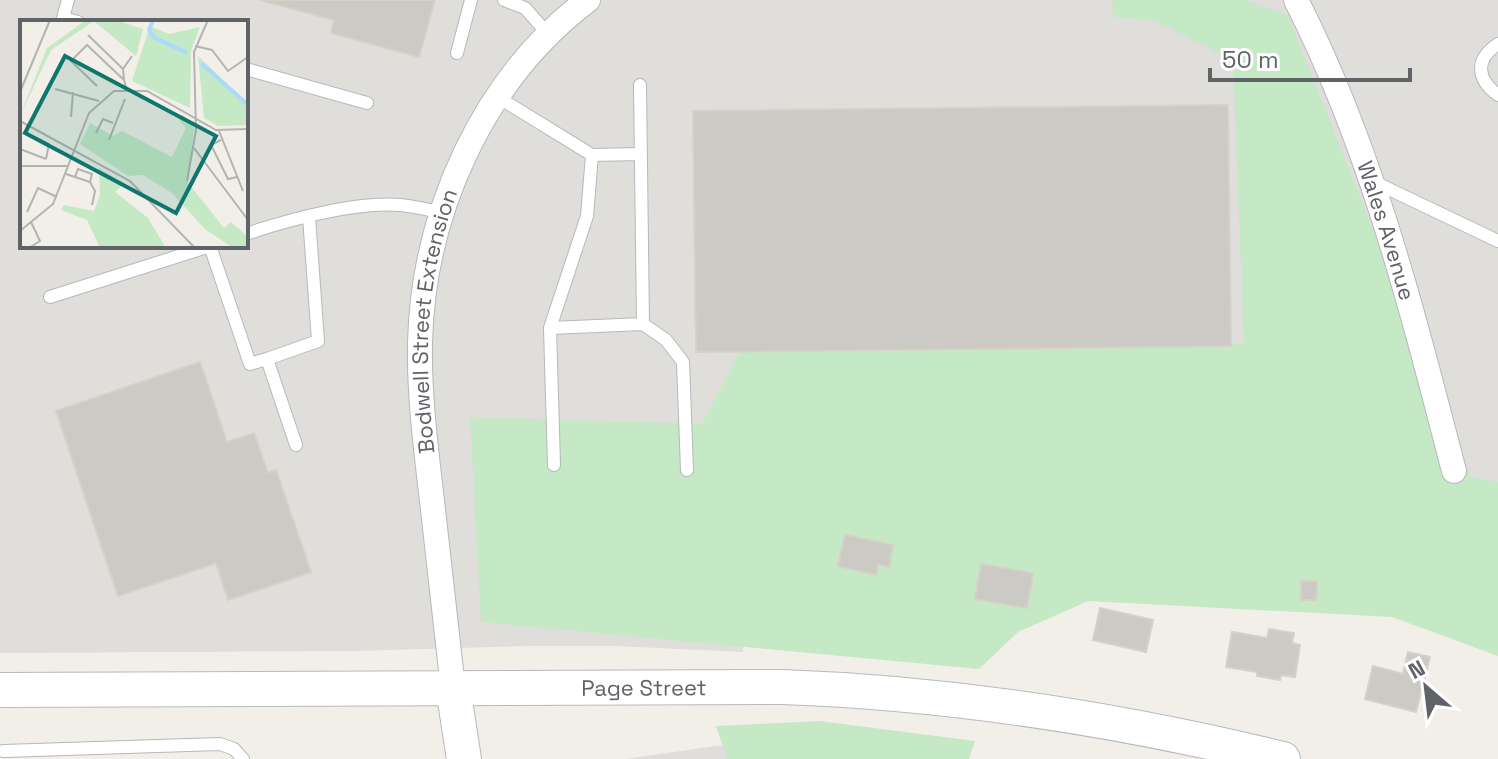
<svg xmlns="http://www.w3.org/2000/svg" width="1498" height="759" font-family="'Space Grotesk',sans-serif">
	<rect width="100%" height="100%" fill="#f1efe8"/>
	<!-- industrial -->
	<path fill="#e0deda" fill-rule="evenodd" d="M0,0H1498V496L744,412L743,652L616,646H529L355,651L0,653ZM22,22H246V246H22Z
		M777,740L902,759H625L715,746Z"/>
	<!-- green -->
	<path fill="#c5e8c5" d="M1112,0H1245L1288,15L1471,477L1498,482V656L1392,617L1088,601L1018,632L979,669L481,622L470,417L702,424L742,347L1244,344L1233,60L1154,20L1113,17Z
		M819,721L975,741L969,759H727L716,726Z"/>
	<!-- building -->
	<path fill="#cccac5" stroke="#d6d1c6" stroke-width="2" d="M260,0H435L419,57L331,33L334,20Z
		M1228,105L1231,346L696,352L693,111Z
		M200,362L227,442L254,433L268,473L276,470L311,572L228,600L216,563L118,596L56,411Z
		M845,535L893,545L889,567L878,564L876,575L838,566Z
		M981,564L1033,573L1027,608L975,599Z
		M1301,581L1317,582L1316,600H1301Z
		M1100,608L1153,620L1146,652L1093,640Z
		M1269,629L1294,633L1292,643L1300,645L1295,677L1281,675L1280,680L1257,676V672L1226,667L1232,632L1267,638Z
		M1408,652L1430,657L1416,712L1365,699L1373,666L1403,674Z"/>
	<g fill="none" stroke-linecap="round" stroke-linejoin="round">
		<!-- lane casing -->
		<g stroke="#b5b8bc" stroke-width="14">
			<path id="lane" d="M68,0L63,18L78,22
				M504,0L525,8L548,34
				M1498,44C1475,59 1476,79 1498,95
				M457,53L471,0
				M246,69L367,103
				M640,85L643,324L666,340L683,362L687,470
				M496,96L592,155L640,154
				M1372,181L1498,241
				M246,234C288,220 356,201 400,205C414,206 429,210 443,213
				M210,246L250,364L267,359L296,445
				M50,297L210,246
				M550,328L587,216L592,155
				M267,359L318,341L309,217
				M554,465L550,328L643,324
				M3,751L220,744L234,749L243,759"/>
		</g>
		<!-- street casing -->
		<g stroke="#b5b8bc" stroke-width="26">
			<g id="street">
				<path id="s1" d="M1296,0C1372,149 1412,310 1454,471"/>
				<path id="s2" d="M453,688C446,626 439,563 432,501C426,449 419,396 420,343C423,213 483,79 588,0"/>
			</g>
		</g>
		<!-- secondary casing -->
		<g stroke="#b6babf" stroke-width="36">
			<g id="secondary">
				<path d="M453,688L464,759"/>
				<path id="s3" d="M0,690L782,687C952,693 1118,719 1283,759"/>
			</g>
		</g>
		<!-- lane -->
		<use href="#lane" stroke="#fff" stroke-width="12"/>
		<!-- street -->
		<use href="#street" stroke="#fff" stroke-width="24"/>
		<!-- secondary -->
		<use href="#secondary" stroke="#fff" stroke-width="34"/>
	</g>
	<g text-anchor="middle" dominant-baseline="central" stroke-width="6" stroke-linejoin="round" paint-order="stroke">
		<!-- street labels -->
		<g font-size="22" fill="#5f6368" stroke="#fff">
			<text stroke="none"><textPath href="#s1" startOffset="248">Wales Avenue</textPath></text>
			<text stroke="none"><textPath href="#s2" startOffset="370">Bodwell Street Extension</textPath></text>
			<text stroke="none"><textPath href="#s3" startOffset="644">Page Street</textPath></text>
		</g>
	</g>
	<!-- overview -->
	<g transform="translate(20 20)">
		<rect width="228" height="228" fill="#f1efe8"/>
		<path d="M66,0H96L123,9L116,36L74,1L31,30L0,96L27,28ZM130,6L149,14L180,7L171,31L170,88L112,61ZM178,36L228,84V105L198,106L184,98ZM163,95L174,107L168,163L204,208L211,202L228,217V228H213L185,209L152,173L123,155L108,156L60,124L70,103L93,116L102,111L152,137L166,108L157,97ZM79,148L104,163L95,172L128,198L146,228H80L67,200L41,190L44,185L74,191L80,175Z" fill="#c5e8c5"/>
		<path fill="none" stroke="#aadaff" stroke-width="4" d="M133,0L129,10L133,17L167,33M181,43L228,85"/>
		<path fill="none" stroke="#b3b3b1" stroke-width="2" d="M68,15L103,49M175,26L192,30L208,51L228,37M104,60L103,49L112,36M77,66L51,41L67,25L104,60L106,67M35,69L79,81M0,72L30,0M51,97L53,72M0,101L110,161L175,228M199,111L223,171M5,112L29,124L26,139M76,113L83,99L93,103M89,120L105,79M201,120L191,125L208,159L217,157M174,128L228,200M0,129L26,139M0,146H48M46,154L70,162L75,171L72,185M55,157L58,149L72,154L70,162M167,161L176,110L174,32L188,0M7,192L18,168L37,177M0,211L33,184L69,93L94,71H127L196,110L228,109M9,228L20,221L11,202"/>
		<path fill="#0f766e" fill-opacity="0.15" stroke="#0f766e" stroke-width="4" d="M45,36L196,116L156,193L5,113Z"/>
		<rect width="228" height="228" fill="none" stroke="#5f6368" stroke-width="4"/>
	</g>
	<!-- north arrow -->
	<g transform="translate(1426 687) rotate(332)" stroke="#ffffff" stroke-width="6" paint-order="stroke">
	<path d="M0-6L14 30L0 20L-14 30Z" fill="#5f6368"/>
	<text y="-12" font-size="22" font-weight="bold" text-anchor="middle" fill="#5f6368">N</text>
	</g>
	<!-- scale -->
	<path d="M1210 68v12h200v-12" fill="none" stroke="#5f6368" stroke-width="4"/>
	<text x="1222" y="68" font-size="24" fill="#5f6368" stroke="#ffffff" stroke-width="6" paint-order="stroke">50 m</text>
</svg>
